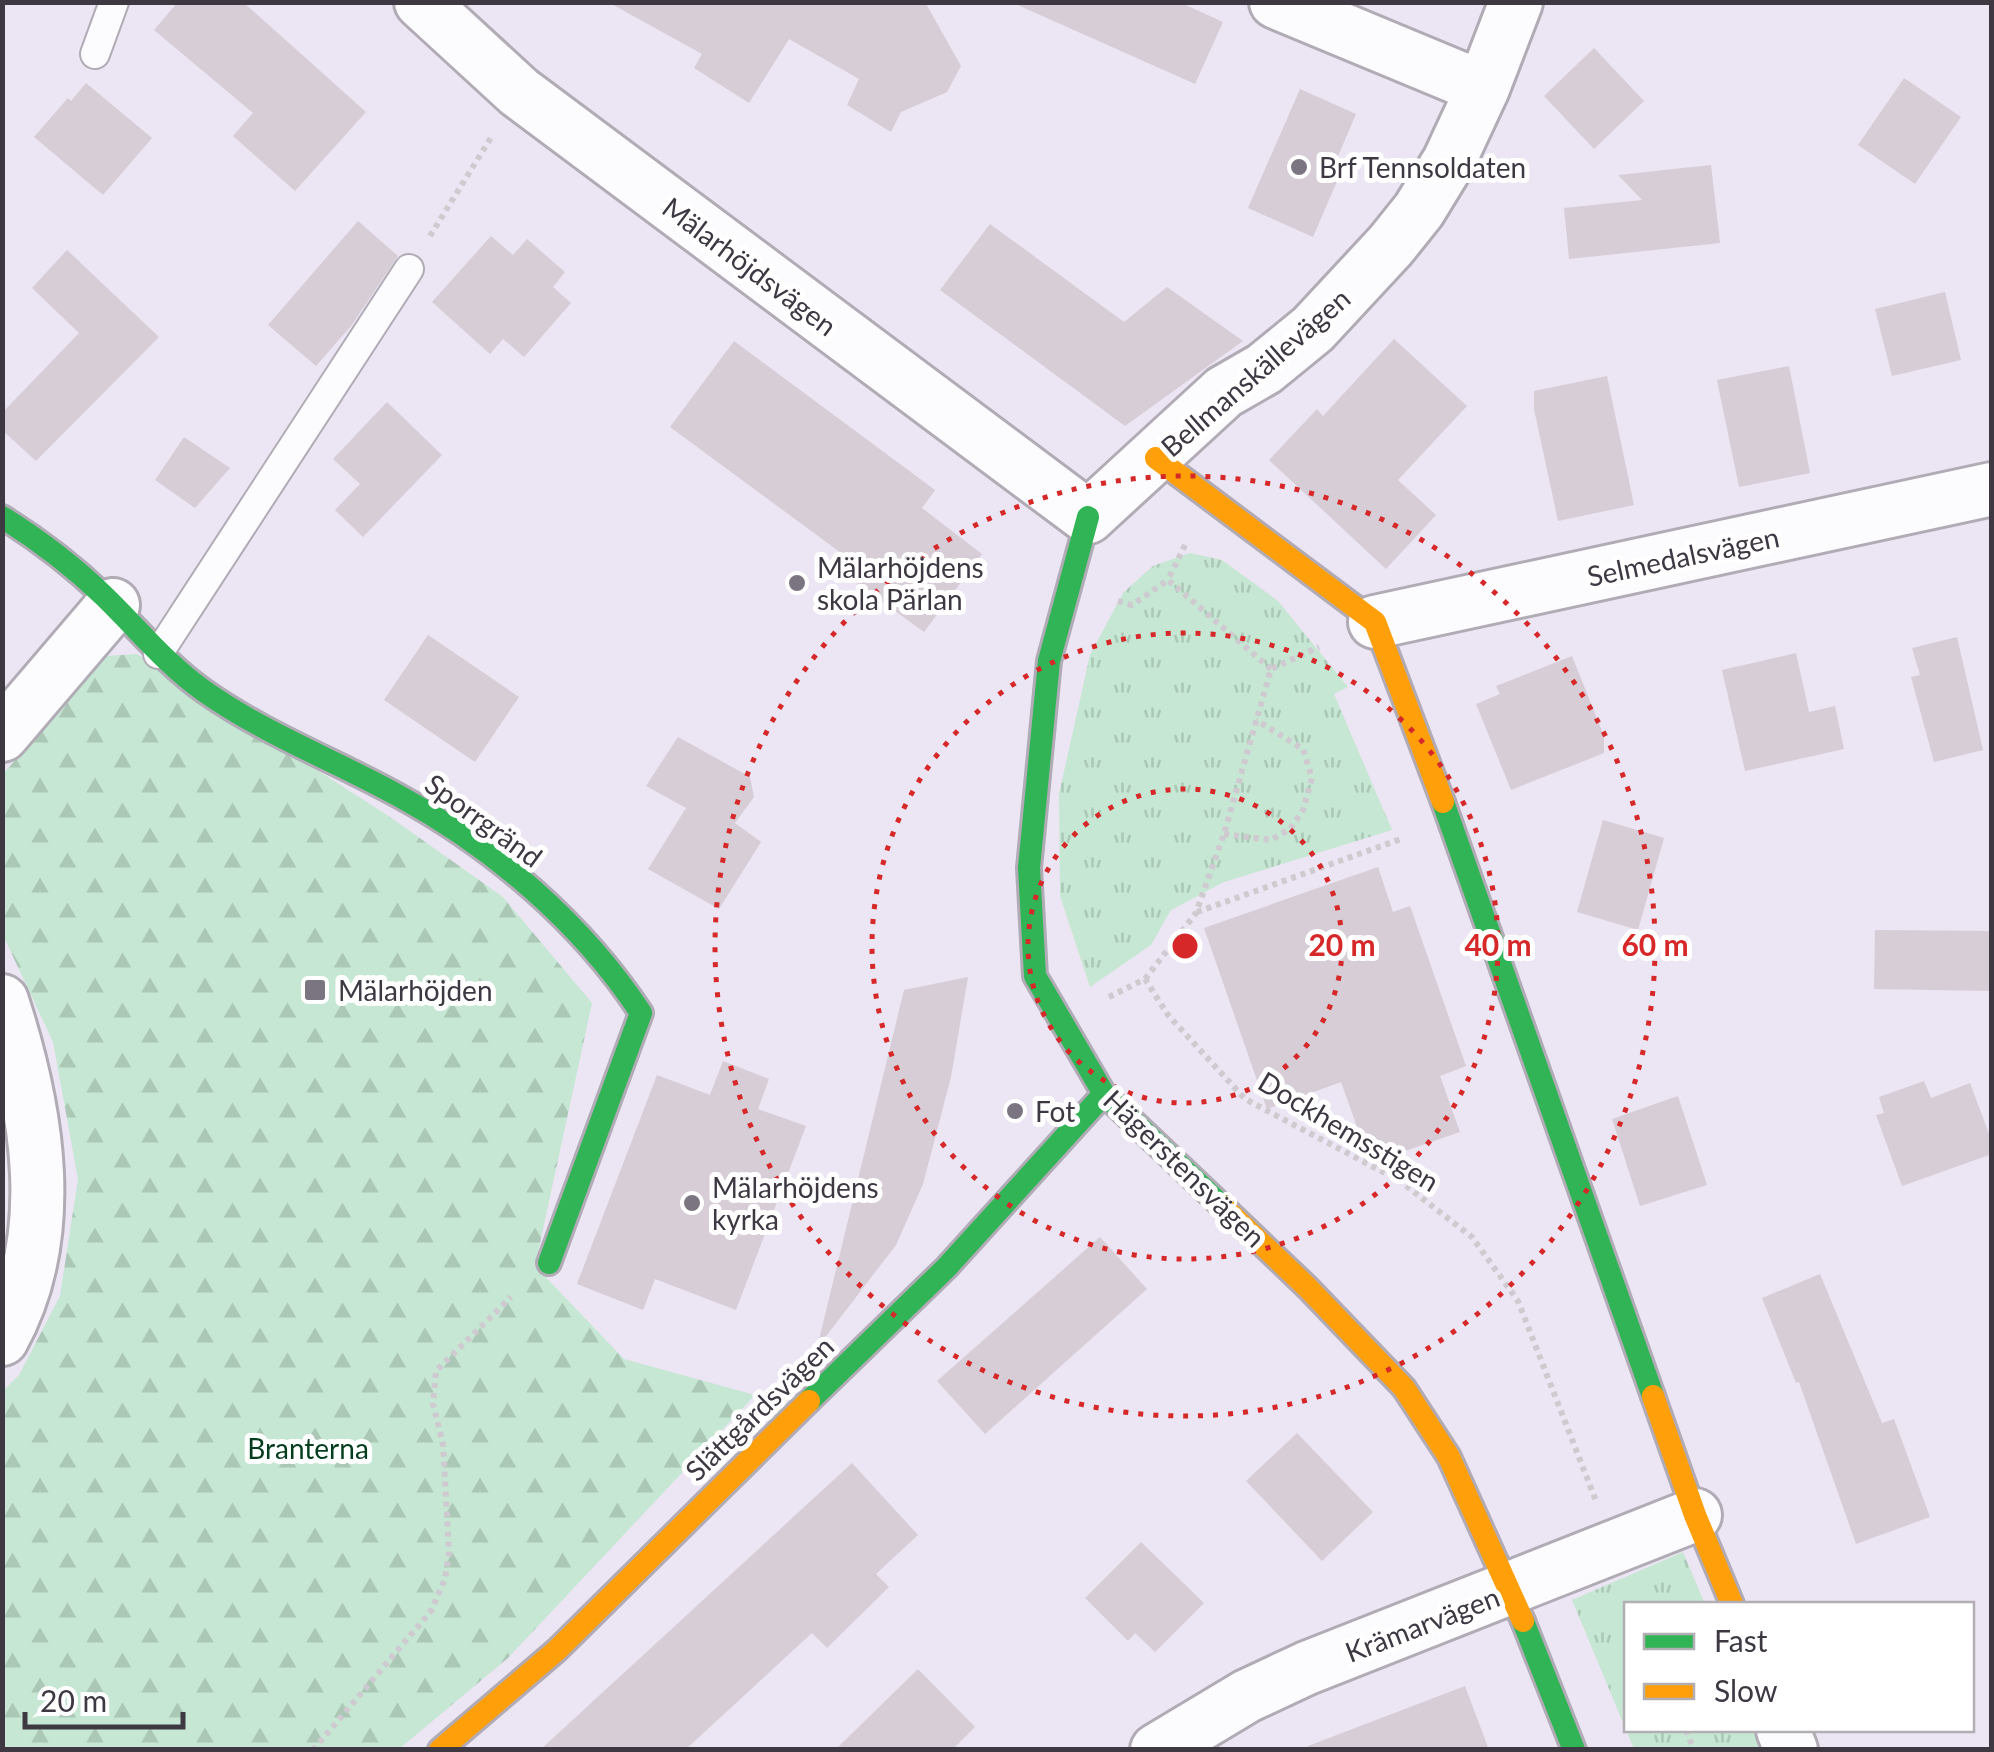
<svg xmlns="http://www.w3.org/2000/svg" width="1994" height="1752" font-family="Lato,sans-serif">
	<defs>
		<pattern id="forest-firs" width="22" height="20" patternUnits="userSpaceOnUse" patternTransform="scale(2.5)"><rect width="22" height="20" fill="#c6e7d3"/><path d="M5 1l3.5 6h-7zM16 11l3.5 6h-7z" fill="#abc7b6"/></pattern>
		<pattern id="park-tufts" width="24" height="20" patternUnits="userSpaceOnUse" patternTransform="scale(2.5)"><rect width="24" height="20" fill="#c6e7d3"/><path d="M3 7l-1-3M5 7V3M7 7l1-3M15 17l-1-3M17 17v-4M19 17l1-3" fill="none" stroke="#abc7b6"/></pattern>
	</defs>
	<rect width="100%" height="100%" fill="#ece5f3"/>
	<!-- forest -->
	<path fill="url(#forest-firs)" d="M137,654L390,817L503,897L592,1003L535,1266L624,1359L755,1395L508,1658L399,1749L3,1750V1391L19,1375L60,1296L78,1179L53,1042L3,935V774L107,656Z"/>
	<!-- park -->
	<path fill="url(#park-tufts)" d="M1190,553L1222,560L1278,601L1348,687L1334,694L1392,830L1224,882L1171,910L1151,945L1090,987L1060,896L1059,794L1090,655L1123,593L1153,566Z
		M1683,1552L1705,1604H1626V1730H1757L1765,1749H1634L1572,1600Z"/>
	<!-- building -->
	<path fill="#d6cdd6" d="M178,2H243L366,112L295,191L233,136L253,113L154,30Z
		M608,2H925L961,66L947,92L901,112L891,132L847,105L859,79L789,39L749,103L694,68L702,54Z
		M1011,2H1179L1223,22L1195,84Z
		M1594,48L1644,101L1594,149L1544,96Z
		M1904,78L1961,117L1915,184L1858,145Z
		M86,83L152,138L103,195L34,137L68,98L71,101Z
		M1300,89L1356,114L1330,175L1338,179L1313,237L1248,208Z
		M1711,165L1720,243L1569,259L1564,208L1642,200L1618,175Z
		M358,221L398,256L351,326L316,366L268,325Z
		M990,224L1124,322L1167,287L1243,341L1125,426L940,290Z
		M491,236L513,255L527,239L565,272L553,287L571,303L524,357L503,339L490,354L432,302Z
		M67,250L159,337L36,461L2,430V413L79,333L32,288Z
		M1945,292L1961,360L1892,376L1875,309Z
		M1394,339L1467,406L1398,480L1436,515L1386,569L1269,460L1317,409L1323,416Z
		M734,341L935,490L922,508L982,554L924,632L843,573L852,561L670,427Z
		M1789,366L1810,473L1739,487L1717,380Z
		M1607,376L1634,505L1558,521L1534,409V391Z
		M387,402L442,455L363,537L335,510L360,484L333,459Z
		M184,437L230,468L195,508L155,480Z
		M428,635L519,697L475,762L384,700Z
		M1957,637L1983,750L1934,762L1911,677L1920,675L1912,648Z
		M1796,653L1809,712L1835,706L1844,749L1745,771L1722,670Z
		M1572,656L1604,736V753L1511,790L1476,704L1500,694L1496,686Z
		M678,737L750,777L754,797L735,823L761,842L719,909L648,869L686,808L646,786Z
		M1603,820L1664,838L1638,930L1577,912Z
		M1378,867L1393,912L1410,906L1466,1066L1440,1076L1460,1132L1370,1163L1341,1082L1267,1109L1204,928Z
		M1875,930L1992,931V991L1874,989Z
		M968,977L951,1077L923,1184L896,1245L817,1348L904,990Z
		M723,1061L769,1079L758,1109L806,1126L736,1310L655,1279L643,1310L577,1284L657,1075L710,1095Z
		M1924,1081L1931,1098L1970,1083L1992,1142V1154L1902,1186L1876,1115L1884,1113L1879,1097Z
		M1678,1096L1707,1185L1640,1206L1612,1119Z
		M1100,1237L1147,1289L985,1434L937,1381Z
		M1820,1274L1882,1423L1894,1419L1930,1517L1856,1544L1799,1382L1796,1383L1762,1298Z
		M1297,1433L1373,1512L1322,1561L1246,1481Z
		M852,1463L918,1535L876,1574L889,1587L827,1648L812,1633L685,1750H540Z
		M1141,1542L1204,1603L1155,1652L1135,1633L1128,1641L1085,1598Z
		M918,1669L975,1727L952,1750H835Z
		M1465,1686L1489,1750H1309L1308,1746Z"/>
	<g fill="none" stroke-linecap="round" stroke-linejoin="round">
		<!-- lane casing -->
		<g stroke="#b0abb5" stroke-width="32">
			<path id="lane" d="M95,54L114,2
				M158,654L409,269"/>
		</g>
		<!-- street casing -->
		<g stroke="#b0abb5" stroke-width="58">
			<path id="street" d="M421,2L519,92L1088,517L1224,392L1264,369L1313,329L1391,245L1419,210L1449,161L1483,88L1516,2
				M1276,2L1483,88
				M1375,622L1992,489
				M2,735L113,605
				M2,1001C37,1108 60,1235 2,1339
				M1783,1730L1791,1750
				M1157,1750L1247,1696L1307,1668L1695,1515"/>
		</g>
		<!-- fast casing -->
		<g stroke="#b0abb5" stroke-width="28">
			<path id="fast" d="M2,517C39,540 73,566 104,596C137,628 166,664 204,691C265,734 334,760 399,796C493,847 582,923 641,1013L549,1263
				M1088,517L1049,661L1029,868L1035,976L1104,1094L1222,1206
				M1443,802L1653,1396
				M809,1401L947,1267L1104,1094
				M1523,1621L1574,1750"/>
		</g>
		<!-- slow casing -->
		<g stroke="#b0abb5" stroke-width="28">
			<path id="slow" d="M1156,458L1375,622L1443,802
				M1222,1206L1307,1287L1404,1388L1449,1457L1523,1621
				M1653,1396L1695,1515L1732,1604
				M440,1750L557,1650L809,1401"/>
		</g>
		<!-- path -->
		<path stroke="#cecacf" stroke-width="6" stroke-dasharray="5 5" stroke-linecap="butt" d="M430,236L492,136
			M1185,545L1168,580L1271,669
			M1118,601L1132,605L1168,580
			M1224,834L1271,840L1290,829L1303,810L1312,778L1303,749L1256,720
			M1197,912L1401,839
			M1145,979L1196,913L1224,834L1271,669L1319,647
			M1109,997L1145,979L1168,1015L1245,1099L1400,1181L1472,1237L1518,1301L1596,1501
			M1686,1730L1694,1750
			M313,1750L431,1611L445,1579L449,1553L443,1444L433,1404L436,1371L511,1297"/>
		<!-- lane -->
		<use href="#lane" stroke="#fcfbfd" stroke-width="28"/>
		<!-- street -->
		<use href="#street" stroke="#fcfbfd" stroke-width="52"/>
		<!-- fast -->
		<use href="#fast" stroke="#30b455" stroke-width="22"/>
		<!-- slow -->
		<use href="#slow" stroke="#ff9f0a" stroke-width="22"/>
	</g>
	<!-- distance rings -->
	<g fill="none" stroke="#d62828" stroke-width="5" stroke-dasharray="5 10">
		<circle cx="1185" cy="946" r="157"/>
		<circle cx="1185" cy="946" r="313"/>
		<circle cx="1185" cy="946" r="470"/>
	</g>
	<!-- markers -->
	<g fill="#7b7581" stroke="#fff" stroke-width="4">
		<circle cx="1299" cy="167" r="10"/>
		<circle cx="797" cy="583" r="10"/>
		<rect x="303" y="978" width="24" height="24" rx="5"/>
		<circle cx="1015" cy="1111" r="10"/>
		<circle cx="692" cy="1203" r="10"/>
	</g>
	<g text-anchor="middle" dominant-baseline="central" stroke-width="10" stroke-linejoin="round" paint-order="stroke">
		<!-- poi labels -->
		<g font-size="28" fill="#3e3843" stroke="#fff" text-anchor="start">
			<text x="1319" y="167">Brf Tennsoldaten</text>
			<text x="817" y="567">Mälarhöjdens<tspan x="817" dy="32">skola Pärlan</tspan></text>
			<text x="338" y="990">Mälarhöjden</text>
			<text x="1035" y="1111">Fot</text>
			<text x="712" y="1187">Mälarhöjdens<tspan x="712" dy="32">kyrka</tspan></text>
		</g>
		<!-- street labels -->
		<g font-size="28" fill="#3e3843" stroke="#fff">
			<text transform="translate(750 266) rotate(37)">Mälarhöjdsvägen</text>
			<text transform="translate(1255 372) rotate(-41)">Bellmanskällevägen</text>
			<text transform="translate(1683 556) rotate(-12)">Selmedalsvägen</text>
			<text transform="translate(484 820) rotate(36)">Sporrgränd</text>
			<text transform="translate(1349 1131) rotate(31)">Dockhemsstigen</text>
			<text transform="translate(1185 1168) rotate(44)">Hägerstensvägen</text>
			<text transform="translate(759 1408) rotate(-44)">Slättgårdsvägen</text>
			<text transform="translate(1422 1624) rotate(-21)">Krämarvägen</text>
		</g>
		<!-- park labels -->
		<g font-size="28" fill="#043d1e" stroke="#fff">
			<text x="308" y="1448">Branterna</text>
		</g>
	</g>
	<circle cx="1185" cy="946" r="15" fill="#d62828" stroke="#fff" stroke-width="5"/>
	<g font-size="30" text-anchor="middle" font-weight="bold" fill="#d62828" stroke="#fff" stroke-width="10" stroke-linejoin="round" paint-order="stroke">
		<text x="1342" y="956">20 m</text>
		<text x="1498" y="956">40 m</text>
		<text x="1655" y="956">60 m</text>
	</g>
	<!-- border -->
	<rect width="1994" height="1752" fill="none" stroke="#3e3843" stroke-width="10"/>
	<!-- legend -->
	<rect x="1624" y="1602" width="350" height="130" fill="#ffffff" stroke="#b2afb4" stroke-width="2.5"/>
	<rect x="1644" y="1634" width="50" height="15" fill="#30b455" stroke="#b2afb4" stroke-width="2.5"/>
	<text x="1714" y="1652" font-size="30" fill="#3e3843">Fast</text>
	<rect x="1644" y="1684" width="50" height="15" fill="#ff9f0a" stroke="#b2afb4" stroke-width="2.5"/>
	<text x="1714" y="1702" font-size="30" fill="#3e3843">Slow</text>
	<!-- scale -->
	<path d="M25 1712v15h158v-15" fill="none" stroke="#3e3843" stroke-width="5"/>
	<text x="40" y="1712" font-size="30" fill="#3e3843" stroke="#ffffff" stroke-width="8" paint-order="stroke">20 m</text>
</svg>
